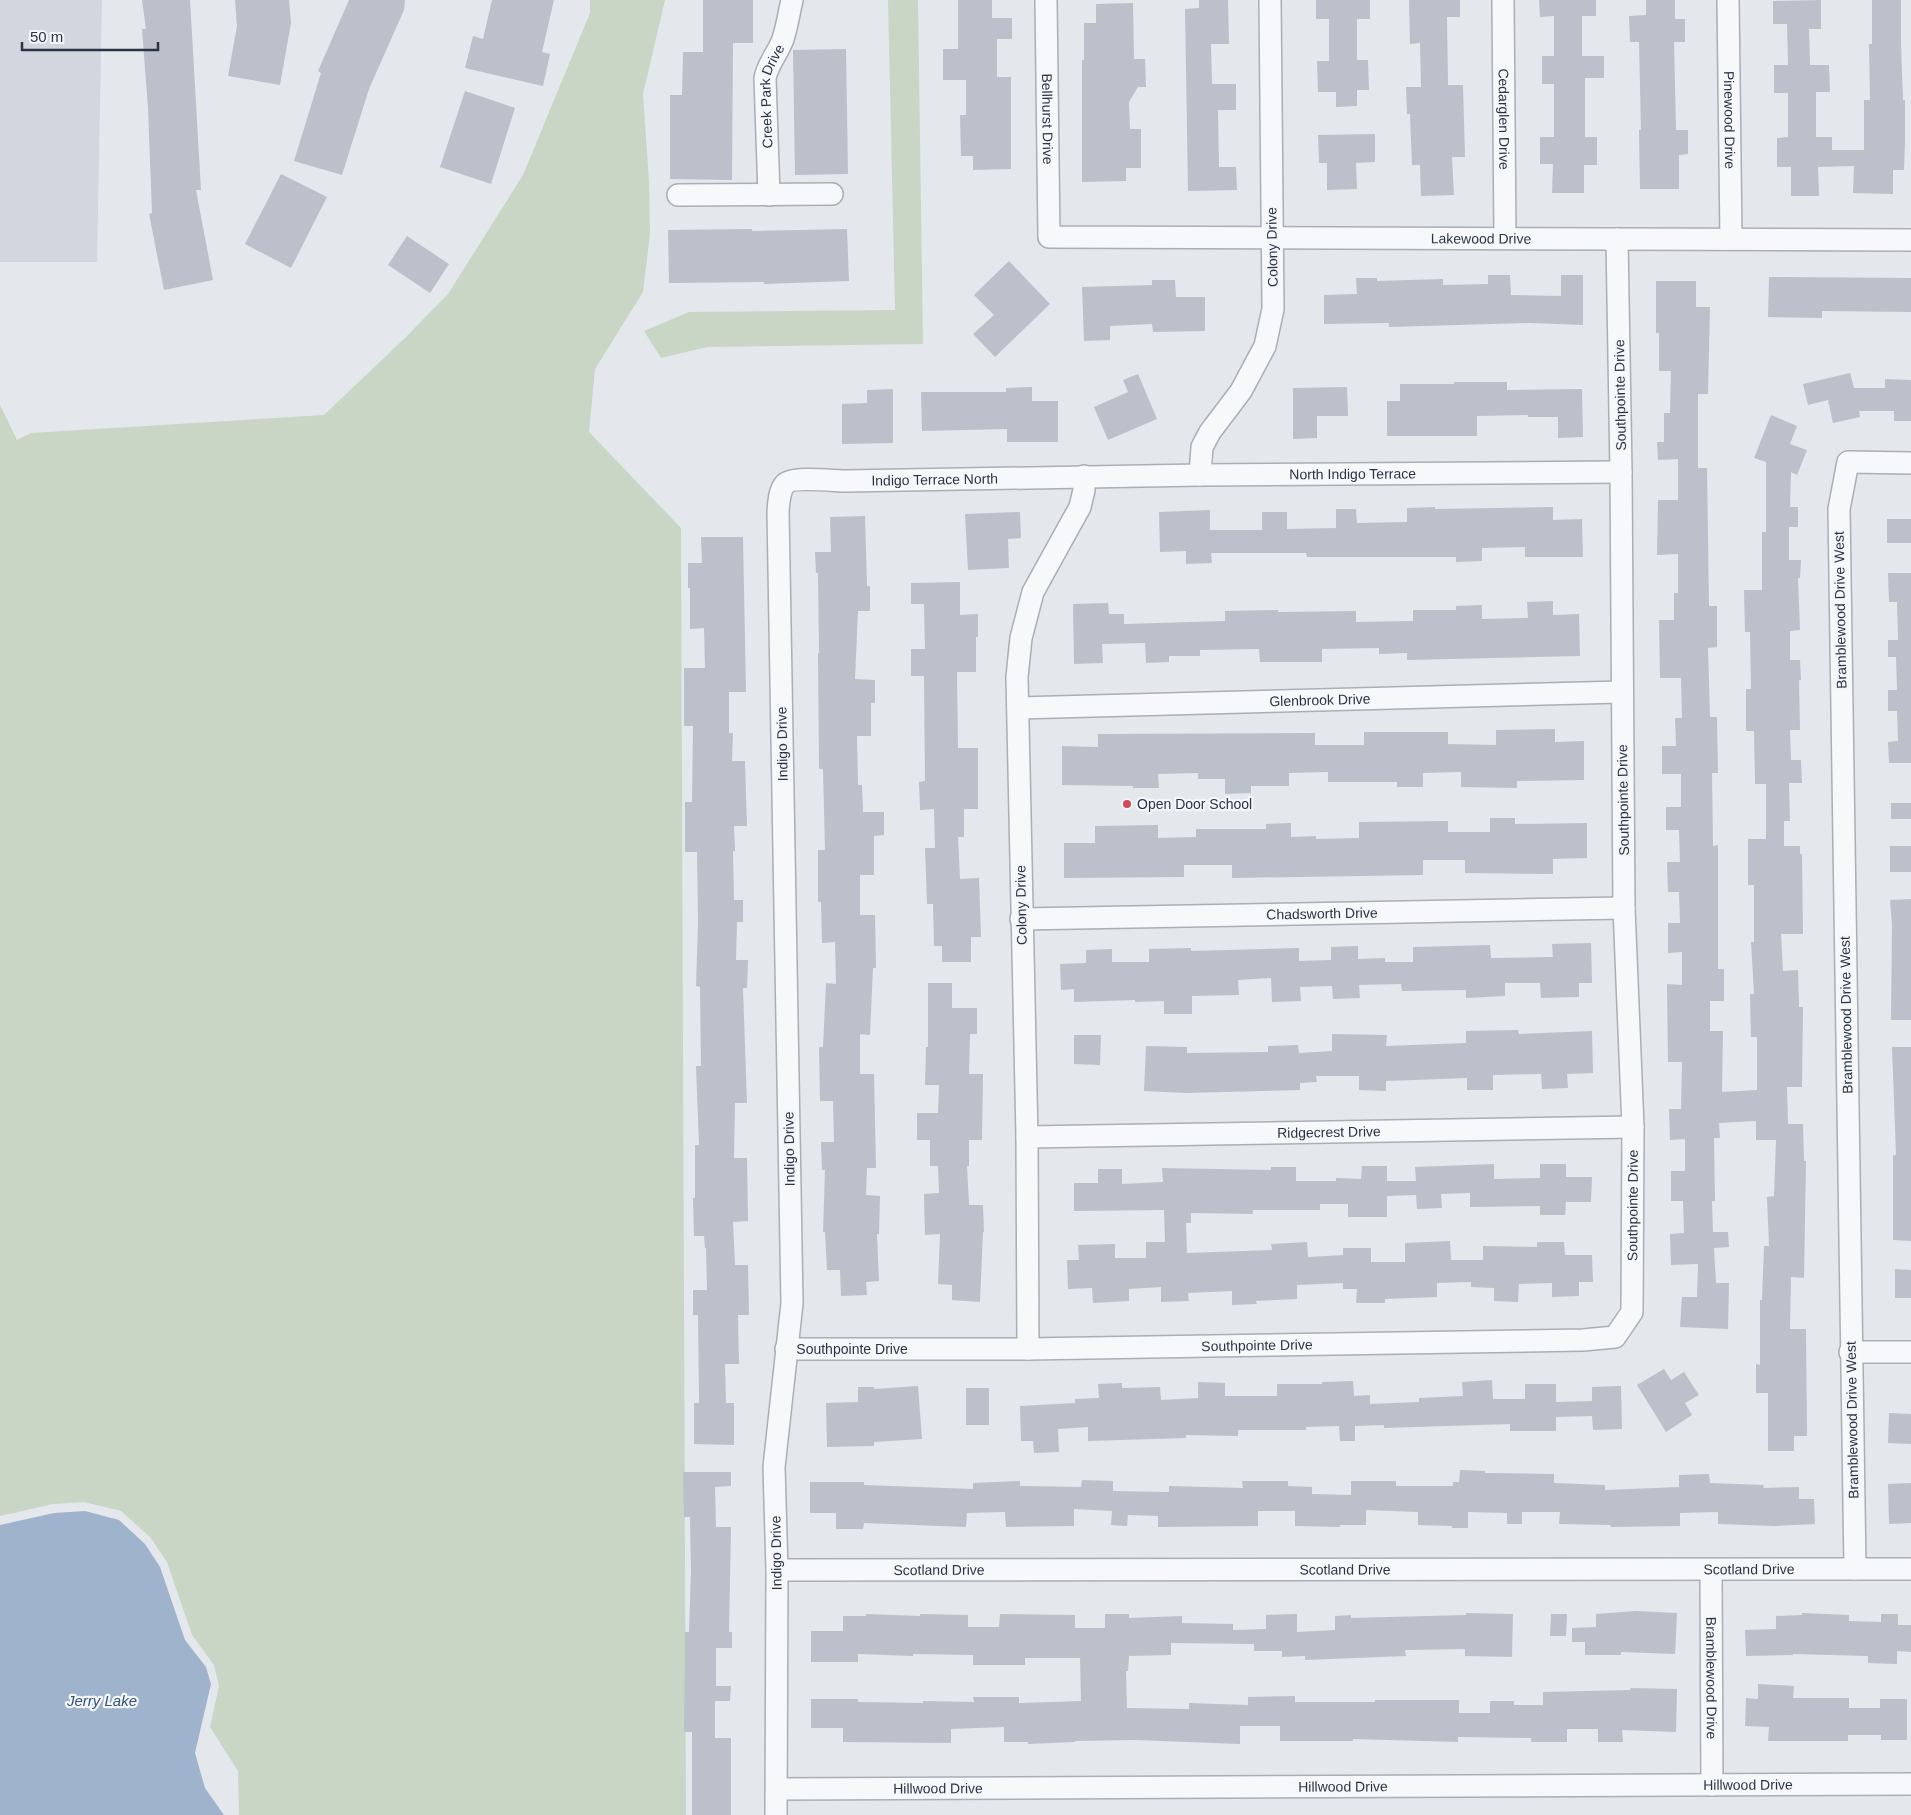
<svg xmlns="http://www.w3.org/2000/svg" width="1911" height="1815" font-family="Arial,sans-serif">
	<rect width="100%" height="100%" fill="#e4e7ec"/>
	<!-- built -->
	<path fill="#d2d6de" d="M0,0H102L97,262H0Z"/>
	<!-- green -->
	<path fill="#c9d6c5" d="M590,0H665L643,94L649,181L650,234L643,292L595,369L589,432L681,528L686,1815H239L238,1771L210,1727L219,1686L214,1665L192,1635L167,1562L150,1537L121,1511L84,1502L53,1504L0,1516V405L17,440L31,433L324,415L406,337L448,294L523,175L590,13Z
		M888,0H918L923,344L707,347L661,358L644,331L689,312L895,310Z"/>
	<!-- water -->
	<path fill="#9fb4cc" d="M85,1511L119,1520L145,1544L160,1567L185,1640L206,1667L211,1684L195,1753L205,1788L224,1815H0V1525L54,1513Z"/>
	<!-- building -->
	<path fill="#bbc0ca" d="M142,0H190L201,190H196L213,280L164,290L149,214L152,213L148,108L142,29H146Z
		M235,0H289L291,23L280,85L228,76L237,26Z
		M349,0H405L404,10L369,89L342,175L294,161L321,73L318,71Z
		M492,0H554L542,52L550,54L543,86L465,68L473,36L483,39Z
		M703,0H753V43H733L732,180L670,179V95H682L683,52H703Z
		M958,0H992V18H1012V39H997V77H1011V169L973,170V156H961L960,115H966V80H943V49H958Z
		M1199,0H1228L1229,44H1211L1212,84H1236V110H1218L1219,167H1236L1237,190L1188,191L1185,9L1199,8Z
		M1316,0H1370V19H1357V60H1368L1369,90H1357V106L1336,107V92H1318L1317,61H1329V19H1316Z
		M1409,0H1460V17H1447L1448,85H1463L1465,157H1452L1454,195L1421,196L1420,165H1412L1410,114H1407L1406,87H1421L1420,43L1410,44Z
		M1539,0H1596V16H1582V56H1604V78H1585V137H1597V165H1584V193H1552L1553,164H1540V137H1554V84H1542V56H1554V16L1540,17Z
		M1646,0H1675V19H1685V42H1674L1676,130H1688V154L1679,155V189H1640L1639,130H1641L1639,42H1630L1629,16L1646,15Z
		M1821,0V29H1809L1810,65H1829L1830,92H1816V137H1832V150H1864V100H1870L1869,44H1872V0H1901V44L1903,100H1905V143L1904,170H1893V194L1853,193L1854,166L1818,167L1819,196H1791V167H1777V138L1788,137V93H1774V65H1788L1787,24H1773V1Z
		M1133,3L1134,59H1145L1146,87H1138L1129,102L1130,129H1141V168H1126V181L1082,182V60H1084V23H1096V4Z
		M846,49L848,174L795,175L793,50Z
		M465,91L515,108L491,184L440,167Z
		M1375,134V162L1356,163L1357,189L1327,190V163H1319L1318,135Z
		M281,174L327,197L291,268L245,244Z
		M752,229V231L847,229L849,281L764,284V282L669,283L668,230Z
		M407,236L449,264L430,293L388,265Z
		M1009,261L1050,304L995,357L973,334L994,315L974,295Z
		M1488,275H1510L1511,295L1561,296V275H1583V325L1530,323L1389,327V323L1324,324V295L1357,294L1356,278H1377V281L1443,279V285L1488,284Z
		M1769,277L1911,278V312L1822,311V318L1768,317Z
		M1152,280H1175L1176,297H1205V331L1153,332L1152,324L1110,326V340L1084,341L1082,287L1152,285Z
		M1656,281H1696V307H1710L1708,394H1698V468H1707L1709,606H1717V647L1708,648L1710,717H1717L1718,773H1712L1713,846L1718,845V969H1724V1001H1710V1031H1723L1722,1092L1757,1090V1037H1751L1750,994H1754L1751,942H1754V885H1748V839H1766V784H1755L1754,731H1746V689H1751L1750,632H1745L1744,590H1762V532H1766V462L1754,458L1771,415L1797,426L1790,444L1807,450L1797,475L1791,472L1790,507H1798V527H1789V560H1801L1800,578H1798L1800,630L1790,631V660H1800L1801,680H1799L1800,730H1790L1791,760H1801L1802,783H1789L1790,821H1784V846H1800V854H1802L1803,934H1781L1783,971L1798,970L1799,1007H1803L1802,1087H1787L1788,1124H1803L1804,1161H1806L1804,1278L1791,1277L1790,1329H1806L1807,1436H1794V1451H1768V1393H1756V1364L1760,1365V1300H1762L1764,1246H1769L1767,1197L1774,1196L1776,1140H1756V1121L1719,1123L1720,1138H1714L1715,1201H1712L1713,1232H1728L1729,1247L1714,1248L1716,1283H1729L1728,1329L1680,1327L1682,1297H1697L1698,1264L1671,1265L1670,1234L1684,1233L1683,1201H1671V1171H1685V1139L1670,1140L1669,1109H1681L1682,1062H1668L1667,984L1682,985V952L1668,953V923H1680L1679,892H1668L1667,862H1680L1679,830H1666V807H1681V774H1662V746H1676L1675,718H1682L1681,678H1660L1659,620H1674V593H1678V554L1657,555L1658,500H1678V459L1658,460L1657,442H1664V413H1670L1671,371H1659V333H1656Z
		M1850,373L1854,388H1885V379L1911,380V421H1894V411H1859L1860,417L1833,423L1828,400L1808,405L1803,384Z
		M1138,374L1157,419L1108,440L1094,407L1128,392L1123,380Z
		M1454,382H1507V390L1582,389L1583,437L1558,438V417H1528V415L1477,416V436H1387V401H1400V384H1454Z
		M1032,387V401H1058V442H1007V429L922,431L921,392H1006V388Z
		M1347,387L1348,416H1317V438L1293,439V388Z
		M893,389V443L842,444V404L867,403V390Z
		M1435,507V509L1553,507V520L1582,519L1583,557H1525V547L1482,548V561L1456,562V557H1307L1306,553H1211L1212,563L1186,564V551L1160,552L1159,512L1210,510V530H1262V512H1287V529L1336,528V509H1356L1357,523L1407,522V508Z
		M1020,512L1021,538L1008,539L1009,568L968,570L965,514Z
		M865,516L867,586H870V611H858L855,679L875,680V703H871V736H857L858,785H862L863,812H884V835L874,836V875H860V915H875L876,968H873L870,1035L860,1034V1074H874L876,1168H867L866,1195L880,1196L879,1234H877L879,1281L866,1282L867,1295L841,1296L840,1270H827L825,1232H823L825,1170H822L821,1142H834L833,1101H820L819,1047H823L826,983L836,984L835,942L822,943L821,902H818V850H825L823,769H819L818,653H819L818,573H816L815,552H831L830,517Z
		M1887,519H1911V543H1887Z
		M701,537H743L746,692H729V733H733L732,761H745L747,826H734L735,851H733L734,900H743V922H737L736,960H748L747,988H743L747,1103H735L734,1158H747L748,1221L733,1222L735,1265H748L749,1315H738L739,1364H725L726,1403H734V1445L694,1444V1403H699L698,1315H693V1290H707L706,1248H705L704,1236H694L693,1198H695V1145H699L696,1066H701L700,987L696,986L698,923L697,852H685V802H692L693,726H684V668H705L704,628L690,629V588H688V563H702Z
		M1888,573H1911V763H1889L1888,742L1898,741L1897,711H1888V690H1897L1896,657H1888V640H1898L1897,602H1889Z
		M960,582V615L978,614V637H976V672H957L958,748H978V809H964V837H958L960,879L979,878L981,937H971V962H942V946H934L933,904H927L925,848H935L934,809L920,810L919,782L925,781L924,676H911V649H925L924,604H911V583Z
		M1553,601V615L1579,614L1580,656L1407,660V653L1379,654V648L1322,649V662H1260L1259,649L1200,650V656H1169V662L1146,663L1145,643L1102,644L1103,663L1074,664L1073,604L1108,603L1109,614H1124V624L1225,621V611L1278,610V612L1356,611V622L1413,621V610H1456V606L1482,605V619L1528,618L1527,602Z
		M1555,729V742L1584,741V780L1517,781V788L1461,787V772L1423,773V787H1397V782H1328V772L1289,773V786H1251V793L1225,794V779H1198V773L1158,774L1159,788H1133V786L1062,785V746L1098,747V734L1315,733V745H1364V732H1448V744L1496,745V730Z
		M1891,803H1911V819H1891Z
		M1490,818H1515V824L1587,823V858L1553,859V874L1465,873V860H1423V875L1232,878V865H1184V877L1064,878V843H1095V826L1158,825V838L1196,837V829H1266V824L1291,823V837L1316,836V839L1359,838V822L1448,821V832H1490Z
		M1890,846H1911V872H1890Z
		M1911,899V1020H1891L1892,925L1890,900Z
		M1591,943L1592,983H1579V997L1541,998L1540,983H1505V996L1466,998V990L1402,991L1401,984L1359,985L1360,998L1333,999L1332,986L1300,987L1301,1001L1272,1002L1271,978L1238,980L1239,995L1192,996V1014H1164V1001L1135,1002V1000L1074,1002V989L1061,990L1060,964L1086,963V950L1112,949V962H1149V949L1191,948V951L1299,948V961L1331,960V947L1358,946V959L1385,958V962H1413V947L1490,945L1491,958L1553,957L1552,944Z
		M928,983H952V1008H977V1034H970L969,1074H983L982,1140H969V1166H967L969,1205H983L984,1232H983L980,1302L952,1300V1285L938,1284L940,1234L925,1235L924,1194L939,1193L938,1166H930V1140H917V1113H938L939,1085H925L926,1047H928Z
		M1518,1030L1519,1034L1592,1031L1593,1073L1567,1074L1568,1088L1542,1089L1541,1074L1493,1075V1090H1467V1078L1386,1081V1091L1359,1090V1076H1316L1317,1082L1300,1083V1090L1186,1093L1144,1091L1146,1046L1187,1047V1053L1268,1052V1046L1298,1045L1299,1053L1332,1051V1034L1387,1035L1386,1046L1466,1043V1031Z
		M1074,1035H1101L1100,1065L1074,1064Z
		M1892,1047H1911V1241L1893,1240V1155H1896Z
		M1494,1164V1179L1540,1178V1164H1566V1177H1592L1591,1202H1566L1565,1215H1540V1206L1470,1207V1193L1441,1194L1442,1208L1417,1209L1416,1195L1387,1196V1217H1348V1204H1320V1210H1253V1214L1191,1213V1223H1186L1187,1253L1272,1250L1271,1244L1307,1242L1308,1257L1343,1255V1248H1371V1262H1405V1243L1450,1241L1451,1260H1483V1246L1537,1247V1242H1564L1565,1255H1592L1593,1282H1579V1296L1552,1297V1283L1519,1284L1518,1302L1494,1301V1288L1471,1287V1282L1437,1283V1297L1385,1299V1303H1356L1357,1289H1343V1283L1297,1285V1299L1256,1301L1257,1304L1232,1305V1291L1188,1293L1189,1301L1161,1302V1287L1129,1289V1301L1093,1303L1092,1288L1068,1289L1067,1260H1079L1078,1245L1115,1244V1258H1146V1242H1165L1164,1210L1074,1211V1183H1098V1169H1122V1184L1163,1182L1162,1168L1271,1170V1167H1296V1181H1336V1178L1361,1179L1362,1166H1387V1181H1416L1415,1167Z
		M1895,1269L1911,1270V1298H1895Z
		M1664,1369L1671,1380L1684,1372L1699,1395L1685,1403L1692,1415L1666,1432L1637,1385Z
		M1492,1380L1493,1399H1525V1384H1556V1402L1592,1401V1387L1621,1386L1622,1429L1593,1430L1592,1416L1556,1417V1431H1510V1424L1384,1428V1425L1355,1426V1441H1340L1339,1426L1306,1427V1430H1238V1436L1186,1435V1438L1088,1441V1427L1058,1429L1059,1452L1034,1453L1033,1441H1021L1020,1406L1075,1403V1399L1099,1398L1098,1384L1122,1383V1388L1160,1387L1161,1400L1198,1398V1382L1225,1383V1396H1277V1384H1322V1382L1353,1381L1354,1396L1370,1395V1404L1419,1402V1398L1463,1396L1462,1382Z
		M918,1386L922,1439L874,1442V1446L827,1447L826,1403L858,1402V1387H874V1389Z
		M966,1388H989V1425H966Z
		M1889,1413L1911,1414V1444L1888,1443Z
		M1460,1470L1485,1471V1473L1554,1474V1483L1605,1485V1490L1679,1487V1475L1709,1474L1710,1483L1764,1485L1763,1488L1799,1487V1499H1814L1815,1524L1775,1526L1718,1524V1512L1680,1513V1526L1611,1527L1610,1525L1559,1524L1560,1512H1522V1524H1507V1513L1468,1512V1528H1452V1526L1418,1525V1512L1366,1510V1525H1340V1527L1295,1526V1511H1258V1526L1158,1527V1516L1128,1515L1127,1526L1111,1525L1112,1511L1074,1509V1526L1006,1527L1005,1512L967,1513L966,1527L864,1523L863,1529H836V1513H810V1482H864V1485L973,1489V1483L1020,1481V1486L1081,1487L1082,1480L1113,1481V1491L1169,1492V1486L1243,1488L1242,1481H1288V1486L1312,1487V1494L1351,1495V1481H1396V1486H1453V1482H1459Z
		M683,1472H731V1486L715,1487L716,1527H731L729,1632H732V1648H716V1686H731L730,1701H715V1738H731V1815H692V1732H684L685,1632H689L691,1570L690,1517H684Z
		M1911,1483V1523L1889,1524L1888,1484Z
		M1636,1611L1677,1613L1675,1654L1621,1652V1655H1585V1642H1572V1628L1596,1627V1614Z
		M1466,1613L1513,1614L1512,1657L1465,1656V1649L1405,1650L1406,1656L1305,1660V1656L1282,1657V1651H1254V1644L1171,1643V1655L1129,1656L1128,1671H1126L1127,1708L1189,1709V1703L1248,1705V1697L1295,1696V1702H1375V1700H1459V1713H1490V1701H1514V1705H1543V1692L1630,1690L1631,1688L1677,1689L1676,1732L1622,1730L1623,1742H1598V1729H1567V1742H1531V1738L1458,1737V1742L1353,1739V1741H1280V1726H1240V1744L1135,1740L1075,1741V1742L1028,1744V1742H1004V1727L951,1729V1743L843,1742V1728H811V1699H858V1702L923,1703V1701L974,1702L973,1697H1019V1703L1081,1701L1080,1658H1025V1665H973V1655L913,1654V1656L858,1654V1662H811V1631H843V1616H866V1614L920,1616V1614L968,1615V1627H999L1000,1614L1075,1615V1628H1105V1614H1129V1618L1182,1616V1623L1233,1624V1630L1266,1629V1615L1297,1614V1632L1335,1630V1616L1351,1615V1618L1466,1615Z
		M1802,1613L1849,1615V1621L1881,1622V1614H1898V1625H1911V1652L1897,1651V1664L1868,1663V1656L1793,1654V1655L1746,1656L1745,1630L1776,1629V1616L1802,1615Z
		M1551,1614H1567L1566,1636H1550Z
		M1758,1684L1794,1686L1793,1698H1849V1708H1880V1699H1907V1740H1881V1735H1848V1741H1768L1769,1727L1745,1726L1746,1698L1758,1699Z"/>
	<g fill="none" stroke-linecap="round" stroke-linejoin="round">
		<!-- street casing -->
		<g stroke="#a9aeb7" stroke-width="24">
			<g id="street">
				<path id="s1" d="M1046,0L1049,237L1911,240"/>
				<path id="s2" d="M1503,0L1505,238"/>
				<path id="s3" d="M1728,0L1731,239"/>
				<path d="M678,195L832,194"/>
				<path id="s4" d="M769,195L765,78C768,63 778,53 783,39C787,27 789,13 792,0"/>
				<path d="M1200,475L1202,447L1210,432L1241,391L1265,346L1273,309L1270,0"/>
				<path id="s5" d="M1018,708L1622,692"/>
				<path id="s6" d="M1021,919L1624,908"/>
				<path id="s7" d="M1027,1137L1633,1127"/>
				<path id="s8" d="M786,1349H1028L1583,1340L1615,1337L1632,1312L1633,1127L1624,908L1621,472L1617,239"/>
				<path d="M1028,1349L1027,1137L1017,677L1021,638L1033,592L1080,507L1084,490V476"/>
				<path d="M1850,1352H1911"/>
				<path d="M1855,1569L1839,509L1848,462L1911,463"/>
				<path id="s9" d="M777,1570L1911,1569"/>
				<path id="s10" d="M1711,1570L1712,1785"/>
				<path id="s11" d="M777,1789L1911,1784"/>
				<path id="s12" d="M776,1815L777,1570L774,1467L792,1303L778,511C779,502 779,491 785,484C793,476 834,481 847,481L1200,475L1621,472"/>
			</g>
		</g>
		<!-- street -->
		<use href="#street" stroke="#f7f8fa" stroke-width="21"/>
	</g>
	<!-- markers -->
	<circle fill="#d1495b" stroke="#f4f6f9" stroke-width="2" cx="1127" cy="804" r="5"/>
	<g text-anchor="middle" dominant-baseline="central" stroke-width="4.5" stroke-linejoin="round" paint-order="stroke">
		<!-- street labels -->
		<g font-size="14" fill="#2b3445" stroke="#f4f6f9">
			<text stroke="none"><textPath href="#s4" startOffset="100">Creek Park Drive</textPath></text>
			<text stroke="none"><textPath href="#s1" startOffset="119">Bellhurst Drive</textPath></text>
			<text stroke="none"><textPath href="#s2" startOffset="119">Cedarglen Drive</textPath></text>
			<text stroke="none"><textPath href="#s3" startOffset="120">Pinewood Drive</textPath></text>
			<text stroke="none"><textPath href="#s1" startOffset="669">Lakewood Drive</textPath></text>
			<text transform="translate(1272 247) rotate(-91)">Colony Drive</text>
			<text transform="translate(1620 395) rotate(-91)">Southpointe Drive</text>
			<text stroke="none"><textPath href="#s12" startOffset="1902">North Indigo Terrace</textPath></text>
			<text stroke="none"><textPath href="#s12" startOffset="1484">Indigo Terrace North</textPath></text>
			<text transform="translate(1840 610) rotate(-91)">Bramblewood Drive West</text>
			<text stroke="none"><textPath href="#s5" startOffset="302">Glenbrook Drive</textPath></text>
			<text transform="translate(782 744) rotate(-91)">Indigo Drive</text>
			<text transform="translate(1623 800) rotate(-91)">Southpointe Drive</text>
			<text transform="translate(1021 905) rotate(-91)">Colony Drive</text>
			<text stroke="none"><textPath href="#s6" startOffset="301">Chadsworth Drive</textPath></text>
			<text transform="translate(1846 1015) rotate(-91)">Bramblewood Drive West</text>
			<text stroke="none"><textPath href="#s7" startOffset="302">Ridgecrest Drive</textPath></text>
			<text transform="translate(789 1149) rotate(-91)">Indigo Drive</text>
			<text stroke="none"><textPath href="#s8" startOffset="966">Southpointe Drive</textPath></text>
			<text stroke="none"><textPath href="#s8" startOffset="471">Southpointe Drive</textPath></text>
			<text stroke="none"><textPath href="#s8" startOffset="66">Southpointe Drive</textPath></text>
			<text transform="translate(1852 1420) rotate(-91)">Bramblewood Drive West</text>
			<text transform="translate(776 1553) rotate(-91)">Indigo Drive</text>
			<text stroke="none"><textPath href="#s9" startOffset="972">Scotland Drive</textPath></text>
			<text stroke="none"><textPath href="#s9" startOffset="162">Scotland Drive</textPath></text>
			<text stroke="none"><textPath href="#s9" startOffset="568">Scotland Drive</textPath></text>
			<text stroke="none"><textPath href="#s10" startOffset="108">Bramblewood Drive</textPath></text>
			<text stroke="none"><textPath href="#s11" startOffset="971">Hillwood Drive</textPath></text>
			<text stroke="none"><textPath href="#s11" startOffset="566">Hillwood Drive</textPath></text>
			<text stroke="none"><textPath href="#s11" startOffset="161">Hillwood Drive</textPath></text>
		</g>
		<!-- poi labels -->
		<g font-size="14" fill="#2b3445" stroke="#f4f6f9" text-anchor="start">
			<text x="1137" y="804">Open Door School</text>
		</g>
		<!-- water labels -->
		<g font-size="15" font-style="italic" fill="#34527a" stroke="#f4f6f9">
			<text x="102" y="1700">Jerry Lake</text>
		</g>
	</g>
	<!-- scale -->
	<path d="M22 42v8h136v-8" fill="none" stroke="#2b3445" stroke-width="2.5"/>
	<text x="30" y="42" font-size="15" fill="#2b3445" stroke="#f4f6f9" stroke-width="4" paint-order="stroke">50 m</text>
</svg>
